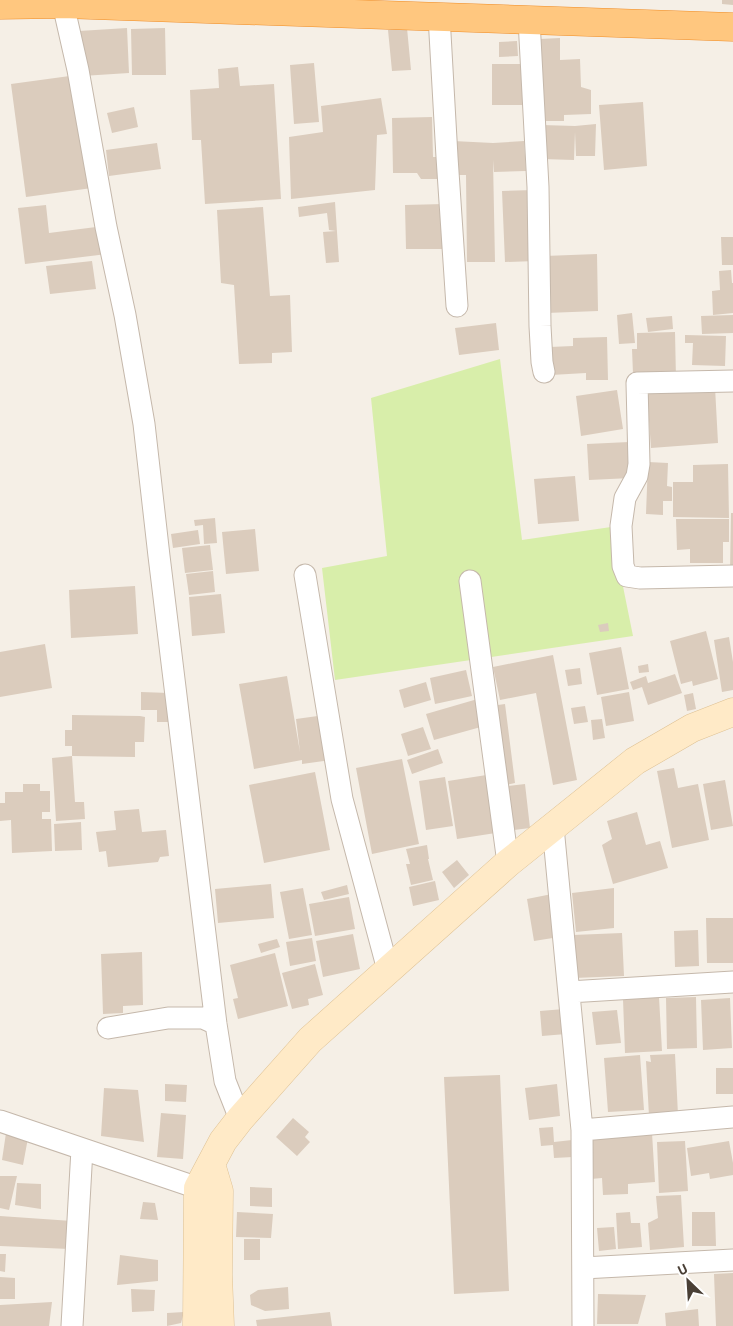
<svg xmlns="http://www.w3.org/2000/svg" width="733" height="1326" font-family="'Titillium Web',sans-serif">
	<rect width="100%" height="100%" fill="#f5efe6"/>
	<!-- green -->
	<path fill="#d8eeaa" d="M500,359L522,540L611,527L633,636L335,680L322,568L387,556L371,398Z"/>
	<!-- building -->
	<path fill="#dbccbd" d="M722,0H733V5L722,4Z
		M127,28L129,73L82,76L79,31Z
		M165,28L166,75H132L131,29Z
		M407,28L411,70L392,71L388,30Z
		M560,38V60L580,59L581,87L591,90V114L564,115V121H542L540,39Z
		M517,41L518,56L499,57V42Z
		M314,63L319,122L294,124L290,65Z
		M492,64H528L527,105H492Z
		M238,67L240,86L274,84L281,199L205,204L201,140H192L190,90L219,88L218,69Z
		M77,75L92,188L26,197L11,84Z
		M381,98L387,134L377,135L375,190L291,199L289,137L323,132L321,106Z
		M643,102L647,166L604,170L599,105Z
		M134,107L138,127L112,133L107,113Z
		M432,117L433,157H443L444,179H421L417,173H393L392,118Z
		M596,124L595,156H576L575,132L574,160L542,159V125L575,126Z
		M453,141L493,143L524,141L526,171L494,172L493,160L495,262H467L466,175H452Z
		M157,143L161,169L109,176L106,150Z
		M534,190L536,261L505,262L502,191Z
		M335,202L339,262L326,263L323,232L336,231L329,230L327,213L299,217L298,207Z
		M444,204L445,249H406L405,205Z
		M46,205L49,233L104,226L107,254L25,264L18,208Z
		M263,207L270,296L290,295L292,352L272,353V363L239,364L234,285L221,283L217,210Z
		M721,237H733V265H722Z
		M597,254L598,311L546,313L545,256Z
		M92,261L96,289L50,294L46,266Z
		M731,270L732,283H733V313L713,315L712,291L720,290L719,271Z
		M632,313L635,343L619,344L617,315Z
		M733,315V333L702,334L701,316Z
		M672,316L673,329L648,332L646,318Z
		M496,323L499,350L459,355L455,328Z
		M675,332L676,379L633,374L632,349H637V333Z
		M685,335L726,336L725,366L692,365L693,343H685Z
		M607,337L608,380H586V373L551,375L550,347L573,346V338Z
		M715,387L718,443L651,448L647,392Z
		M617,390L623,429L581,436L576,396Z
		M629,442L631,478L589,480L587,444Z
		M648,462L668,463L667,486L672,487V501H663V515L646,514Z
		M728,464L729,518L673,517V482H693V465Z
		M575,476L579,521L538,524L534,479Z
		M731,513H733V571H730Z
		M215,518L217,543L204,544L203,525L195,526L194,520Z
		M676,519H729V542H723V563H690V549L677,550Z
		M255,529L259,571L226,574L222,532Z
		M198,530L200,544L173,548L171,534Z
		M210,545L213,570L185,573L182,548Z
		M213,571L215,592L189,595L186,574Z
		M135,586L138,634L71,638L69,590Z
		M221,594L225,633L192,636L189,597Z
		M608,623L609,631L600,632L598,625Z
		M706,631L718,679L693,686L692,681L681,684L670,641Z
		M729,637L733,662V690L722,692L714,640Z
		M45,644L52,688L0,697V652Z
		M621,647L629,689L597,695L589,653Z
		M553,655L577,780L553,785L536,693L500,700L493,667Z
		M648,664L649,672L639,673L638,666Z
		M580,668L582,684L568,686L565,670Z
		M466,670L472,696L435,704L430,678Z
		M675,674L682,693L648,705L642,687L633,690L630,682L646,676L648,683Z
		M287,676L300,752L296,719L325,715L331,760L302,764V760L254,769L239,684Z
		M426,682L431,700L404,708L399,690Z
		M141,692L169,693L168,722H157V710H141Z
		M629,692L634,721L606,726L601,697Z
		M693,693L696,709L687,711L684,695Z
		M481,698L488,725L434,740L426,714Z
		M505,704L515,783L501,786L491,706Z
		M585,706L588,722L574,724L571,708Z
		M72,715L140,716L145,717L144,742H135V757L72,756V746H65V730H72Z
		M602,719L605,738L593,740L591,720Z
		M423,727L431,749L408,756L401,734Z
		M438,749L443,763L412,774L407,760Z
		M72,756L75,802H84L85,819L56,821L52,758Z
		M402,759L419,844L372,854L356,768Z
		M674,768L678,788L698,784L709,840L672,848L657,771Z
		M315,772L330,850L264,863L249,785Z
		M493,774L502,832L457,839L448,781Z
		M445,777L453,826L426,830L419,781Z
		M725,780L733,826L711,830L703,784Z
		M23,784H40V791H50V812H42V819H51L52,851L12,853L11,820L0,821V803H5V792H23Z
		M525,784L530,828L514,830L508,786Z
		M139,809L142,832L166,830L169,856L160,857L158,862L108,867L106,851L99,852L96,832L116,830L114,811Z
		M637,812L646,845L660,841L668,868L613,884L602,845L612,839L607,821Z
		M81,822L82,850L55,851L54,824Z
		M427,845L429,859H428L433,880L411,885L406,864H410L406,849Z
		M457,860L469,875L454,888L442,872Z
		M435,881L439,900L413,906L409,887Z
		M271,884L274,918L218,923L215,889Z
		M347,885L349,894L324,900L321,892Z
		M303,888L312,935L289,939L280,892Z
		M614,888V928L576,932L572,893Z
		M552,894L559,937L534,941L527,899Z
		M349,897L355,929L315,936L309,904Z
		M706,918H733V963H707Z
		M698,930L699,966L675,967L674,931Z
		M622,933L624,976L574,978L573,935Z
		M353,934L360,969L323,977L316,941Z
		M312,938L316,961L290,966L286,942Z
		M277,939L280,947L261,953L258,944Z
		M142,952L143,1005L123,1006V1013L103,1014L101,954Z
		M275,953L288,1006L238,1019L233,999L238,998L230,965Z
		M315,964L323,995L308,999L309,1005L292,1009L282,973Z
		M659,997L662,1051L625,1053L623,999Z
		M696,997L697,1048L667,1049L666,998Z
		M730,998L732,1048L703,1050L701,1000Z
		M564,1009L566,1034L542,1036L540,1011Z
		M617,1010L621,1043L596,1045L592,1012Z
		M675,1054L678,1115L649,1116L646,1061L651,1062L650,1055Z
		M640,1055L644,1110L608,1112L604,1058Z
		M716,1068H733V1094H716Z
		M500,1075L509,1291L454,1294L444,1077Z
		M165,1084L187,1085L186,1102L165,1101Z
		M557,1084L560,1116L529,1120L525,1088Z
		M104,1088L138,1090L144,1142L101,1136Z
		M161,1113L186,1115L183,1159L157,1157Z
		M293,1118L309,1132L305,1137L310,1142L297,1156L276,1137Z
		M553,1127L554,1142L572,1140L573,1157L554,1158L553,1145L541,1146L539,1128Z
		M6,1133L28,1138L23,1165L2,1160Z
		M652,1133L655,1182L628,1184V1194L603,1195L602,1178L591,1179L589,1136Z
		M685,1141L688,1191L659,1193L657,1142Z
		M729,1141L733,1163V1175L710,1179L709,1173L691,1176L687,1148Z
		M0,1176H17L9,1210L0,1208Z
		M17,1183L41,1184V1209L15,1205Z
		M250,1187L272,1188V1207L250,1206Z
		M681,1195L684,1247L650,1250L648,1223L658,1218L656,1196Z
		M143,1202L155,1203L158,1220L140,1219Z
		M237,1212L273,1214L271,1238L236,1237Z
		M630,1212L631,1223H640L642,1247L618,1249L616,1213Z
		M692,1212H715L716,1246H692Z
		M0,1216L72,1221L69,1249L0,1246Z
		M614,1227L616,1249L599,1251L597,1228Z
		M244,1239H260V1260H244Z
		M0,1254H6L5,1272L0,1271Z
		M120,1255L158,1260V1281L117,1285Z
		M733,1273V1326H716L714,1274Z
		M0,1277L15,1278V1299H0Z
		M288,1287L289,1309L265,1311L251,1305L250,1295L258,1290Z
		M131,1289L155,1290L154,1311L132,1312Z
		M598,1294L646,1295L638,1324H597Z
		M52,1302L49,1326H0V1305Z
		M698,1309L699,1326H666L665,1313Z
		M184,1312L181,1323L167,1326V1313Z
		M330,1312L332,1326H257L256,1320Z"/>
	<g fill="none" stroke-linecap="round" stroke-linejoin="round">
		<!-- minor casing -->
		<g stroke="#c5b8ab" stroke-width="23">
			<path id="minor" d="M63,4L78,70L106,227L125,315L144,424L159,556L216,1024L225,1081L240,1119
				M439,16L447,157L457,306
				M529,20L538,187L540,326L542,362L544,372
				M733,381L637,383L639,464L637,476L625,498L621,526L623,566L627,576L640,578L733,576
				M305,575L342,799L388,970
				M470,581L508,863
				M553,827L582,1130L583,1326
				M569,992L733,982
				M108,1028L168,1018H203L216,1024
				M0,1121L198,1188L214,1190
				M582,1130L733,1117
				M583,1268L733,1260
				M72,1326L82,1149"/>
		</g>
		<!-- secondary casing -->
		<g stroke="#dec193" stroke-width="29">
			<path id="secondary" d="M211,1164L219,1191L218,1275L220,1326
				M197,1326L198,1188L223,1141L240,1119L310,1040L508,863L635,761L692,728L733,712"/>
		</g>
		<!-- trunk casing -->
		<g stroke="#f08d26" stroke-width="29">
			<path id="trunk" d="M0,5L63,4L733,27"/>
		</g>
		<!-- minor -->
		<use href="#minor" stroke="#fff" stroke-width="21"/>
		<!-- secondary -->
		<use href="#secondary" stroke="#ffeac7" stroke-width="28"/>
		<!-- trunk -->
		<use href="#trunk" stroke="#ffc77f" stroke-width="28"/>
	</g>
	<!-- north arrow -->
	<g transform="translate(688 1281) rotate(335)" stroke="#ffffff" stroke-width="4" paint-order="stroke">
	<path d="M0-4L9 19L0 12L-9 19Z" fill="#493f35"/>
	<text y="-8" font-size="14" font-weight="bold" text-anchor="middle" fill="#493f35">U</text>
	</g>
</svg>
